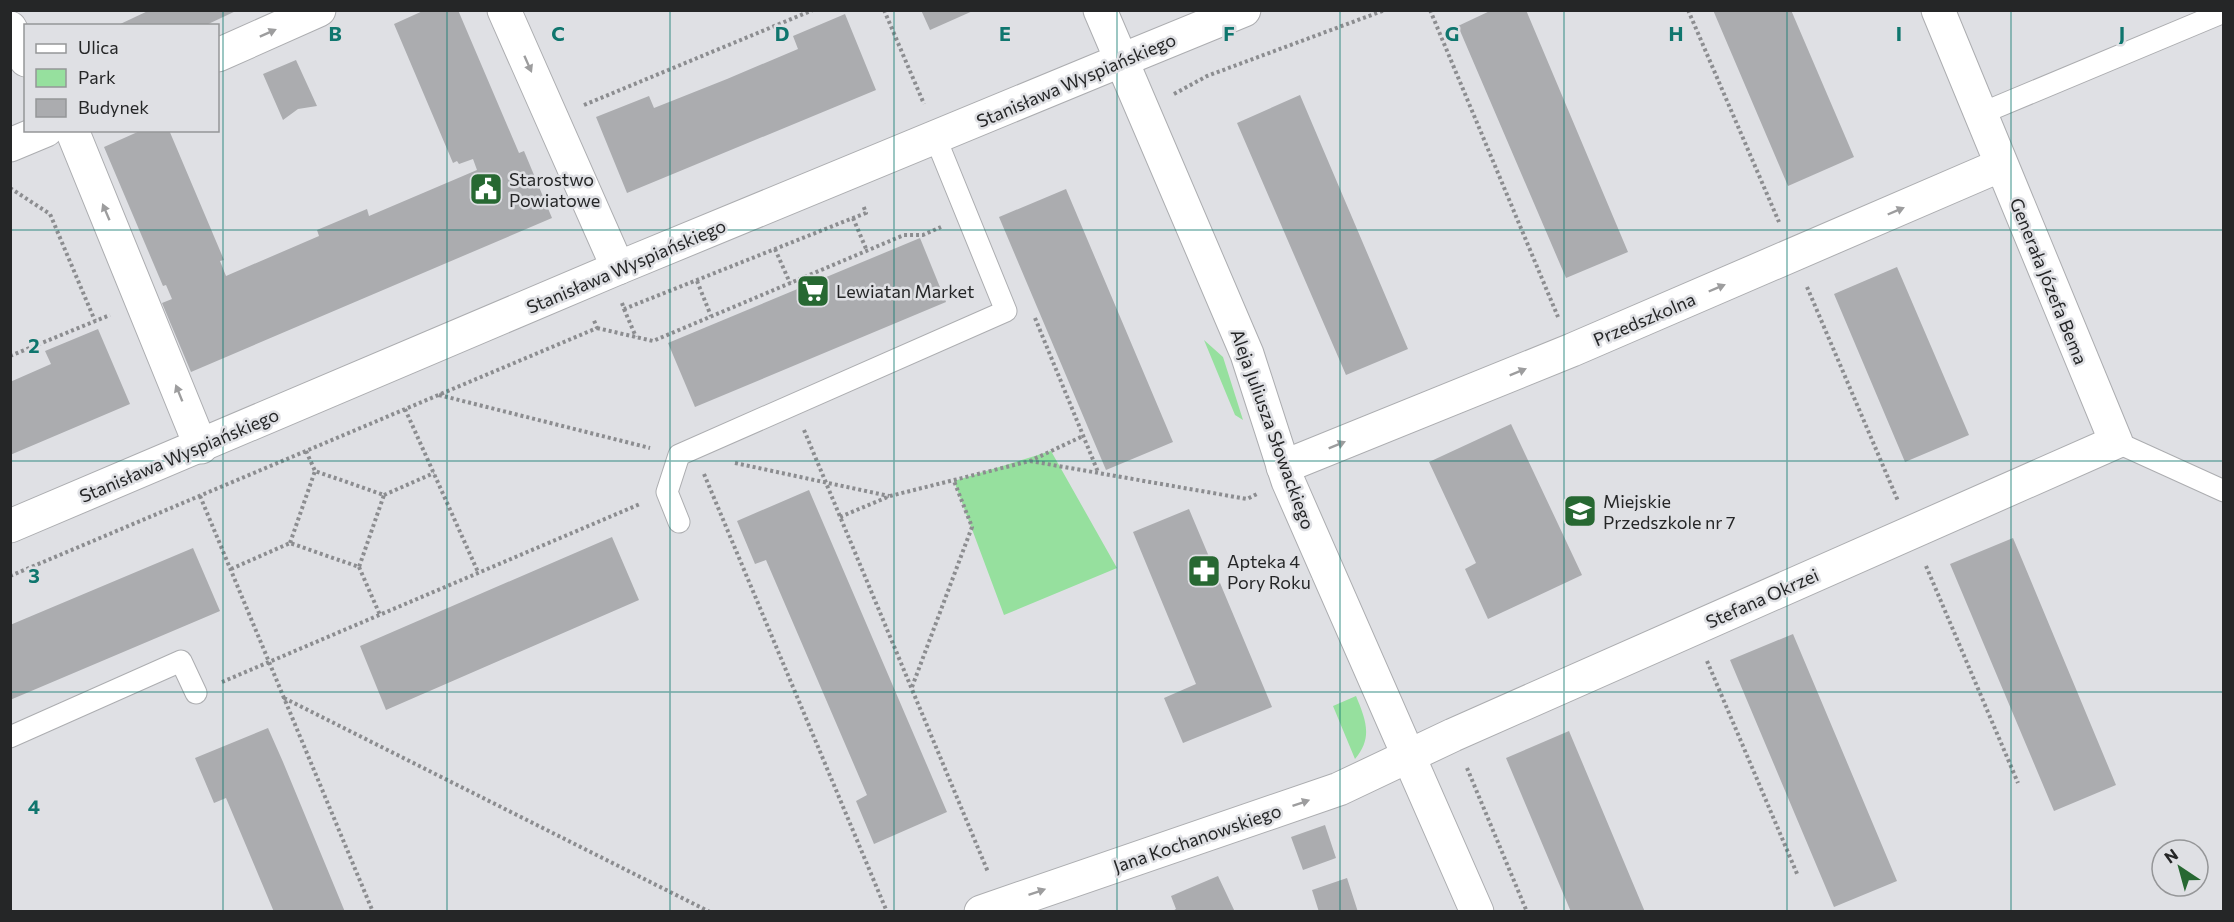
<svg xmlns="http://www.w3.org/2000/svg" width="2234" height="922" font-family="Commissioner,sans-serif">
	<rect width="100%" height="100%" fill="#dfe0e4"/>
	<!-- green -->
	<path fill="#96e09e" d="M1204,340L1223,357L1243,420L1235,415Z
		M1051,451L1117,568L1004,615L954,481Z
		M1356,696C1366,720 1373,738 1355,759L1333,706Z"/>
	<!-- building -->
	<path fill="#abacaf" d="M150,10H238L204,26H116Z
		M425,10H458L519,153L524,151L552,218L191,372L162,303L172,299L166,285L163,286L104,147L142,130H169L224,260L220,261L226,276L319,236L317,230L367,209L369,216L477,170L473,159L459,164L457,161L453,163L394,24Z
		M921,10H975L930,30Z
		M1492,10H1526L1628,252L1566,278L1458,26Z
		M1713,10H1791L1854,157L1788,186Z
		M845,14L876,90L627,193L596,117L649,96L654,108L727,79L798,49L793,36Z
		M296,60L317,106L298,109L283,120L263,74Z
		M1300,95L1408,349L1346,375L1237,123Z
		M1066,189L1173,442L1106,470L999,217Z
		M920,238L946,302L695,407L668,343Z
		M1897,267L1969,435L1905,462L1834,294Z
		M98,329L130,404L10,455V382L51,364L45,351Z
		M1511,424L1582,575L1488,619L1465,569L1476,563L1429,462Z
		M809,490L947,812L874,844L856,801L867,795L766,560L755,564L737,521Z
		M1189,509L1272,707L1183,743L1164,698L1196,684L1133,532Z
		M612,537L639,600L386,710L360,646Z
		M2013,538L2116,785L2054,811L1950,564Z
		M193,548L220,611L10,700V625Z
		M1793,634L1897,881L1834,907L1730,660Z
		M268,728L283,762L345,912H274L226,798L214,803L195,758Z
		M1569,731L1645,912H1571L1506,758Z
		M1325,825L1336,858L1303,870L1291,837Z
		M1218,876L1235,912H1171L1176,909L1171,896Z
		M1347,878L1358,912H1319L1312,890Z"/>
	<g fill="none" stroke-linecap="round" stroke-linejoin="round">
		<!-- lane casing -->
		<g stroke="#acadb0" stroke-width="23">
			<path id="lane" d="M1980,114L2224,12
				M2116,442L2224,491
				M679,522L667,492L679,455L1006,311L936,139
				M10,737L181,661L196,693"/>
		</g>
		<!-- street casing -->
		<g stroke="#acadb0" stroke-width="35">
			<path id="street" d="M504,10L618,268
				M10,28L26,60
				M218,55L319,10
				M1122,60L1244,10
				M72,130L201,447
				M10,145L46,130
				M1283,467L1572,350L2001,165
				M981,912L1339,789L1453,735L2116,442L1938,10"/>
		</g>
		<!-- secondary casing -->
		<g stroke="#acadb0" stroke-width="35">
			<path id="secondary" d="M1100,10L1247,354L1288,481L1477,912
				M10,526L618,268L1122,60"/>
		</g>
		<!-- path -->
		<path stroke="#8c8d90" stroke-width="4" stroke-dasharray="3 3" stroke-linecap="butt" d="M884,10L924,104
			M1430,10L1558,317
			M1688,10L1779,222
			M1174,94L1207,76L1385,10
			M584,105L813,10
			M10,188L50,214L95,321
			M853,218L867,251
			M775,249L790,283
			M697,281L711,316
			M1807,287L1898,501
			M622,303L624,309L853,218L866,213L863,205
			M624,309L636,337
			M1035,318L1098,472
			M597,328L653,341L904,235H923L941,227
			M10,356L110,315
			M439,395L650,448
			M405,409L478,572
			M804,430L988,872
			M306,451L315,471
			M1030,461L1247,499L1257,494
			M735,463L889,496
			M704,474L887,912
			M384,495L434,473
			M200,496L373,912
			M840,517L890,496L1030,461L1083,436
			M1926,566L2018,783
			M359,567L380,615
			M231,569L290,543L359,567L384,495L315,471L290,543
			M10,576L597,328L593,318
			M1707,661L1798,876
			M222,682L640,504
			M912,687L972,527L954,481
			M284,698L710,912
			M1467,768L1527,912"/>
		<!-- lane -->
		<use href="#lane" stroke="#fff" stroke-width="21"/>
		<!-- street -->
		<use href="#street" stroke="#fff" stroke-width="33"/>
		<!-- secondary -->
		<use href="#secondary" stroke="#fff" stroke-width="33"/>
	</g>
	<!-- one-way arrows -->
	<defs><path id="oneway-solid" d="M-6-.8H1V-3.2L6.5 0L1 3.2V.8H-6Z" transform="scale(1.5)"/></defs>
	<g fill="#9d9d9e">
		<use href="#oneway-solid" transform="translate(268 33) rotate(-24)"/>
		<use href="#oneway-solid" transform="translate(528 64) rotate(66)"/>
		<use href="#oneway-solid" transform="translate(1896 211) rotate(-23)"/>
		<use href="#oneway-solid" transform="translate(106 212) rotate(-113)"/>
		<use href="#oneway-solid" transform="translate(1717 288) rotate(-23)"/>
		<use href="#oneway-solid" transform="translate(1518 372) rotate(-22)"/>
		<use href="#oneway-solid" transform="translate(179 393) rotate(-112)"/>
		<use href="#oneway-solid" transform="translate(1337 445) rotate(-22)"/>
		<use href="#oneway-solid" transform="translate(1301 803) rotate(-19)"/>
		<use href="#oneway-solid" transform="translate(1037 892) rotate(-19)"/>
	</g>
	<!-- grid -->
	<path fill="none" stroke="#0f766e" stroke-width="1.5" stroke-opacity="0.55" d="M223,10V912M447,10V912M670,10V912M894,10V912M1117,10V912M1340,10V912M1564,10V912M1787,10V912M2011,10V912M10,230H2224M10,461H2224M10,692H2224"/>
	<!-- icons -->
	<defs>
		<g id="civic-square" transform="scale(1.725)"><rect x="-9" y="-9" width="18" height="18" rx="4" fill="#276832" stroke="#dfe0e4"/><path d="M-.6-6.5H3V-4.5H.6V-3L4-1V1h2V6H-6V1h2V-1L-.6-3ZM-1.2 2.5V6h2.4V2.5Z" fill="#fff"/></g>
		<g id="supermarket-square" transform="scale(1.725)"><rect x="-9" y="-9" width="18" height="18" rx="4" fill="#276832" stroke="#dfe0e4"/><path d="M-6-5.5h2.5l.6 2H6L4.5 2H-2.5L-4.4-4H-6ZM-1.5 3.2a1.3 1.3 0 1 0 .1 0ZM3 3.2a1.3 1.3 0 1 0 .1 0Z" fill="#fff"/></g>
		<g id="school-square" transform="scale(1.725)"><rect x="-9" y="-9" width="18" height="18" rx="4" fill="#276832" stroke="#dfe0e4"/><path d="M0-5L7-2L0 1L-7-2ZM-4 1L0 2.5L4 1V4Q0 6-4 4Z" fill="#fff"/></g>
		<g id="pharmacy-square" transform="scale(1.725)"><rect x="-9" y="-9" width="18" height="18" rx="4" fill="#276832" stroke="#dfe0e4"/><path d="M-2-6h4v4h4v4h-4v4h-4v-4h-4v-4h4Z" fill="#fff"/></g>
	</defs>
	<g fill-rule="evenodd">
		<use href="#civic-square" x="486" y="189"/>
		<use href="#supermarket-square" x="813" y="291"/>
		<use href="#school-square" x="1580" y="511"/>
		<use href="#pharmacy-square" x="1204" y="571"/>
	</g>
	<g text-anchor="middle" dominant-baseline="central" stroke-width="5" stroke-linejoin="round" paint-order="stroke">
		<!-- street labels -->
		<g font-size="18" fill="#252627" stroke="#dfe0e4">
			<text transform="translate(1076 80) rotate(-23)">Stanisława Wyspiańskiego</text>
			<text transform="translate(626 266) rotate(-23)">Stanisława Wyspiańskiego</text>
			<text transform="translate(2049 281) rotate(68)">Generała Józefa Bema</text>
			<text transform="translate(1644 319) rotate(-23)">Przedszkolna</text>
			<text transform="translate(1273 429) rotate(70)">Aleja Juliusza Słowackiego</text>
			<text transform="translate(179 455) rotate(-23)">Stanisława Wyspiańskiego</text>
			<text transform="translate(1762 598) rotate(-24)">Stefana Okrzei</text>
			<text transform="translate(1197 838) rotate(-19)">Jana Kochanowskiego</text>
		</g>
		<!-- poi labels -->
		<g font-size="18" fill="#252627" stroke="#dfe0e4" text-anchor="start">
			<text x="509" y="179">Starostwo<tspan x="509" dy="21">Powiatowe</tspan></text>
			<text x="836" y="291">Lewiatan Market</text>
			<text x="1603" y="501">Miejskie<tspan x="1603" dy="21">Przedszkole nr 7</tspan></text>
			<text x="1227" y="561">Apteka 4<tspan x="1227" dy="21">Pory Roku</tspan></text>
		</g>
	</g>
	<g font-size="20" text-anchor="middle" font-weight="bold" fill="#0f766e" stroke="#dfe0e4" stroke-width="5" stroke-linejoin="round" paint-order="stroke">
		<text x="335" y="41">B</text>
		<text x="558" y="41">C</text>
		<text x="782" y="41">D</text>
		<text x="1005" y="41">E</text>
		<text x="1229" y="41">F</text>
		<text x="1452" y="41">G</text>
		<text x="1676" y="41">H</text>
		<text x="1899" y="41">I</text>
		<text x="2122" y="41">J</text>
		<text x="34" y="353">2</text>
		<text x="34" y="583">3</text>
		<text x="34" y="814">4</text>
	</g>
	<!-- border -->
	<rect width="2234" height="922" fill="none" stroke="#252627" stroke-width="24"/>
	<!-- legend -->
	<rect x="24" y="24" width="195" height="108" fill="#dfe0e4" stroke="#959698" stroke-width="1.5"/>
	<rect x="36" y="44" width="30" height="9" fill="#ffffff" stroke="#959698" stroke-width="1.5"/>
	<text x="78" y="54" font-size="18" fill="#252627">Ulica</text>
	<rect x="36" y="69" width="30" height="18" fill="#96e09e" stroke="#959698" stroke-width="1.5"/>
	<text x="78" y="84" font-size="18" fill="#252627">Park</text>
	<rect x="36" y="99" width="30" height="18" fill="#abacaf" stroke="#959698" stroke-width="1.5"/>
	<text x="78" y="114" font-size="18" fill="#252627">Budynek</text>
	<!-- north arrow -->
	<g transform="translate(2180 868) rotate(324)"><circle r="28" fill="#dfe0e4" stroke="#959698" stroke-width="1.5"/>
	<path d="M0-4.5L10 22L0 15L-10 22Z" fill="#276832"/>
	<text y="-9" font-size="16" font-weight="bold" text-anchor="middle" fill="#252627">N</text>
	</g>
</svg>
